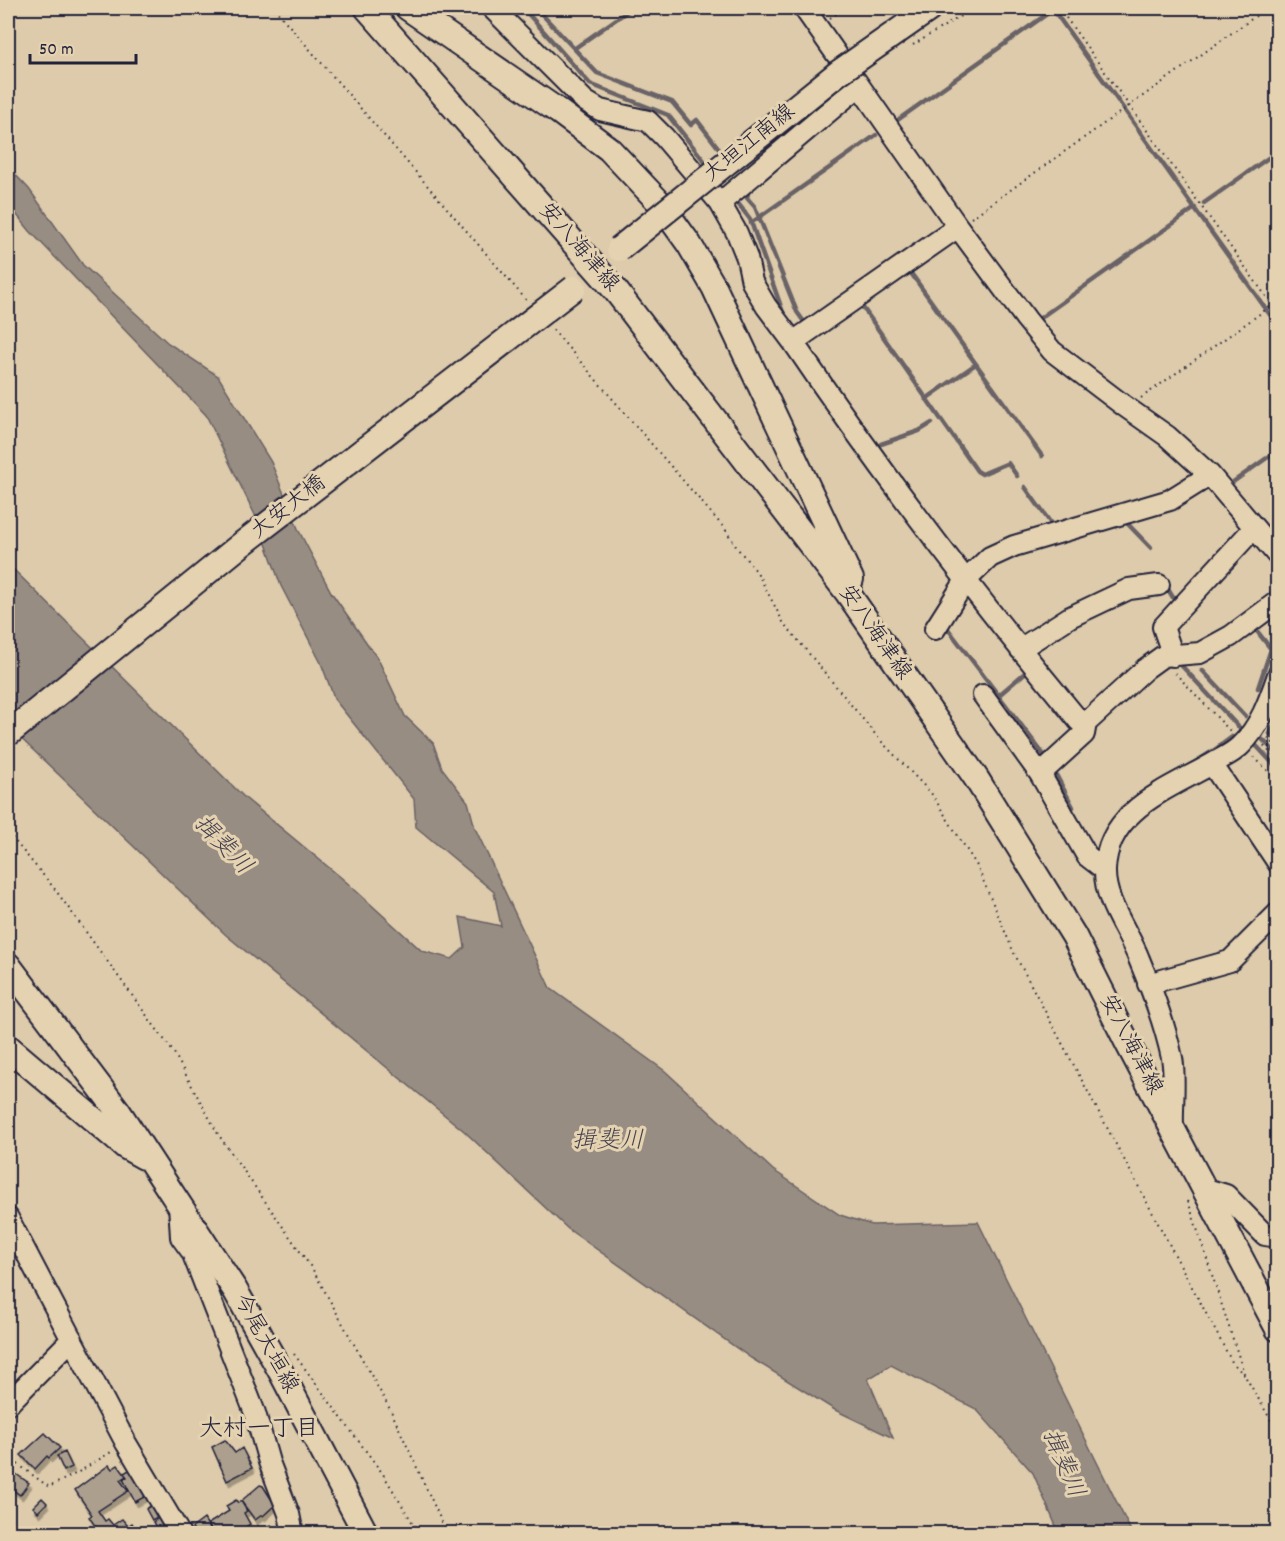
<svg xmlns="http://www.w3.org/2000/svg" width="1285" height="1541" font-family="Dekko,'Klee One',sans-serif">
	<defs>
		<filter id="shadow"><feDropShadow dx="2.5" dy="4.5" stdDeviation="0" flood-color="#0004"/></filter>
	</defs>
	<rect width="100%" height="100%" fill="#ddcbab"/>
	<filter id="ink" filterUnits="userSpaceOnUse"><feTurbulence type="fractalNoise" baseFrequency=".0167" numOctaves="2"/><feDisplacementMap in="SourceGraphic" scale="12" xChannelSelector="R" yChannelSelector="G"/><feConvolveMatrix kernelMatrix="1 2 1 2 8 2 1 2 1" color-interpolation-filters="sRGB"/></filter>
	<g filter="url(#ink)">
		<!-- water -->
		<path fill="#988d82" stroke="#696266" stroke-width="1.5" d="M8,167L29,189L83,265L168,343L218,376L271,462L299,531L331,592L378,659L405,716L433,743L442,768L468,802L475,828L550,988L665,1071L773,1170L840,1215L872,1225L978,1222L1132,1533H1059L1033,1473L976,1409L891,1365L868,1379L893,1438L835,1410L751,1358L568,1229L464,1131L226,935L8,726V564L245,798L344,880L422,951L452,959L465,947L460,917L501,926L494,892L416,827L414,799L335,700L321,663L281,586L258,521L206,415L30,231L8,204Z"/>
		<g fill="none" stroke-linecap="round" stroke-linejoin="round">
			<!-- stream -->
			<path stroke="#696266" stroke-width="4.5" d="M523,8L590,84L668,115L709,167
				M536,8L597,73L672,102L691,125L697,120L724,155
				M1052,8L1278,326
				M575,48L632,8
				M899,119L1054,9
				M749,188L747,198L755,207L797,312L807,326
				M733,197L750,219L785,318
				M1204,203L1278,151
				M751,223L876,135
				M908,269L1042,456
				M859,302L977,471L982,474L1008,463L1017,476
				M1040,318L1195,208
				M926,399L973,366
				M881,444L919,431L932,423
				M1233,482L1278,450
				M1025,487L1052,525
				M1124,520L1151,548
				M1166,586L1177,604
				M945,625L1047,759
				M1253,626L1271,649L1258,688
				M1180,664L1245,734
				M1202,670L1245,716
				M999,695L1027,671
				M1278,718L1270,734L1278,741
				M1251,740L1278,769
				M1263,740L1278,755
				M1189,766L1213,751L1232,737
				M1053,769L1073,807
				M1111,824L1122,808L1150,788"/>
		</g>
		<!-- building -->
		<path fill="#ac9f8e" stroke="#22223b" stroke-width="1.5" filter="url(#shadow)" d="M45,1433L60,1448L49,1458L47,1456L35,1469L21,1455Z
			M225,1440L235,1453L242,1448L252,1468L227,1481L212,1447Z
			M65,1452L72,1467L64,1471L57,1456Z
			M109,1465L112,1469L118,1465L126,1476L120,1480L128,1491L98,1511L105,1521L108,1519L113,1525L122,1519L128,1526L132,1523L139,1534H86L96,1527L89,1517L92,1515L75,1490Z
			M134,1467L150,1494L135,1502L123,1479L127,1477L124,1473Z
			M13,1472L29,1483L20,1495L8,1486V1479Z
			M260,1485L263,1486L275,1505L263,1516L262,1515L255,1520L241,1501Z
			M42,1498L47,1503L38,1512L33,1507Z
			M236,1500L238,1503L241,1501L247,1511L244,1513L250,1524L244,1528L246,1531L242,1534H214L208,1524L229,1511L226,1506Z
			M155,1503L162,1514L152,1520L146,1509Z
			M164,1514L172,1527L160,1534L153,1522Z
			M204,1519L213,1534H195L192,1528Z
			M271,1525L277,1534H266L264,1530Z
			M258,1526L264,1534H248Z"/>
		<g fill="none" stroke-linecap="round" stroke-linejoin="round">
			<!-- minor casing -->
			<g stroke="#22223b" stroke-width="24">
				<path id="minor" d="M492,8L585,101L600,110L648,121L664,137L720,203L737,233L747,258L752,282L766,306L793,342
					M804,8L837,55
					M856,81L958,227L1026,319L1052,351L1123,405L1167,436L1210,475L1278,556
					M720,203L859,86
					M958,227L793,342C882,474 978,599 1079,721L1086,723
					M935,629L966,580L990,557L1014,546L1170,500L1210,475
					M1020,649L1070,617L1129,589L1159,585
					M1173,656L1163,627L1254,528
					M983,695L1040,774L1087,856L1105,870
					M1212,764L1278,863
					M1040,774L1084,734L1086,723L1145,669L1163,656L1200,653L1231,636L1278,601
					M1148,984L1230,961L1278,913
					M1173,1127C1172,1106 1176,1078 1172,1058C1165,1025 1152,990 1139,959C1128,930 1104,902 1105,870C1107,808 1172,788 1217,761C1224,757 1233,753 1240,746C1260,727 1269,701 1278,675
					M1203,1188L1226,1195L1265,1235L1278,1237
					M179,1204L181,1237L192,1252L255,1413L269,1462L289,1514L293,1534
					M8,1218L126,1443L180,1534
					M8,1404L72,1339"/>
			</g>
			<!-- major casing -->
			<g stroke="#22223b" stroke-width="28">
				<path id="major" d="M367,8L616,291L847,592L976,778L1074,936L1129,1046L1278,1329
					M408,8L558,111L609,149L658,201L689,244L714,287L851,579L848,587
					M8,965L118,1111L235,1290L282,1374L366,1534
					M8,1047L126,1147L144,1157"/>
			</g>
			<!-- path -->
			<path stroke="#22223b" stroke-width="2" stroke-dasharray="1.5 4.5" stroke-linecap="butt" d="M274,8L527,301
				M1059,8L1278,313
				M830,18L845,8
				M913,45L974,8
				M971,218L1267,8
				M553,330L725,529L738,549L757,572L783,622L880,740L931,793L977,866L1014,953L1232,1362L1245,1376
				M1141,398L1278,301
				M1175,673L1231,732
				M1268,738L1278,748
				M1264,746L1278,761
				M1254,757L1278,781
				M8,833L54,888L174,1053L218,1134L313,1270L391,1411L439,1516L445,1534
				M1188,1201L1245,1376L1278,1432
				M8,1274L14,1268
				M294,1354L383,1474L414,1525L423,1534
				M8,1457L49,1487L77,1473L111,1452"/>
			<!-- minor -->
			<use href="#minor" stroke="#e5d2b0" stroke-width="20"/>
			<!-- major -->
			<use href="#major" stroke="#e5d2b0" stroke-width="24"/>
			<!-- major-bridge casing -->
			<g stroke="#22223b" stroke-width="28" stroke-linecap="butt">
				<path id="major-bridge" d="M619,249L838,73L931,8
					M8,734L242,544L574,288"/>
			</g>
			<!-- major-bridge -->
			<use href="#major-bridge" stroke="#e5d2b0" stroke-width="24"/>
		</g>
	</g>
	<g text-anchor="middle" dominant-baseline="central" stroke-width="6" stroke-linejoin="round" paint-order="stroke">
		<!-- street labels -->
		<g font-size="22" fill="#22223b" stroke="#e5d2b0">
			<text transform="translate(750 144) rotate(-39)">大垣江南線</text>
			<text transform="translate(578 248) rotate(49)">安八海津線</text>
			<text transform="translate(289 508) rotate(-38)">大安大橋</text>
			<text transform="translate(874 633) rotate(55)">安八海津線</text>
			<text transform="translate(1130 1045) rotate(62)">安八海津線</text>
			<text transform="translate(265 1344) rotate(61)">今尾大垣線</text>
		</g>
		<!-- water labels -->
		<g font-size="24" font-style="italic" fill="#454250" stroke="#e5d2b0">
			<text transform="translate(222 846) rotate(46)">揖斐川</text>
			<text x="608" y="1142">揖斐川</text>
			<text transform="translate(1062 1464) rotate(67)">揖斐川</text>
		</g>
		<!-- neighbourhood labels -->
		<g font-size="24" fill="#22223b" stroke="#e5d2b0">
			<text x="259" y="1430">大村一丁目</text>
		</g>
	</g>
	<!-- margin -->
	<rect width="1285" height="1541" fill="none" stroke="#e5d2b0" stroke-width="30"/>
	<rect x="15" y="15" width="1255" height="1511" fill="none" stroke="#22223b" stroke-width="2" filter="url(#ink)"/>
	<!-- scale -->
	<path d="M30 54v9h106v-9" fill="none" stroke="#22223b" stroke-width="3"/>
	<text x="39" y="54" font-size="18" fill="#22223b" stroke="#e5d2b0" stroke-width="4.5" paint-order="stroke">50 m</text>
</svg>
